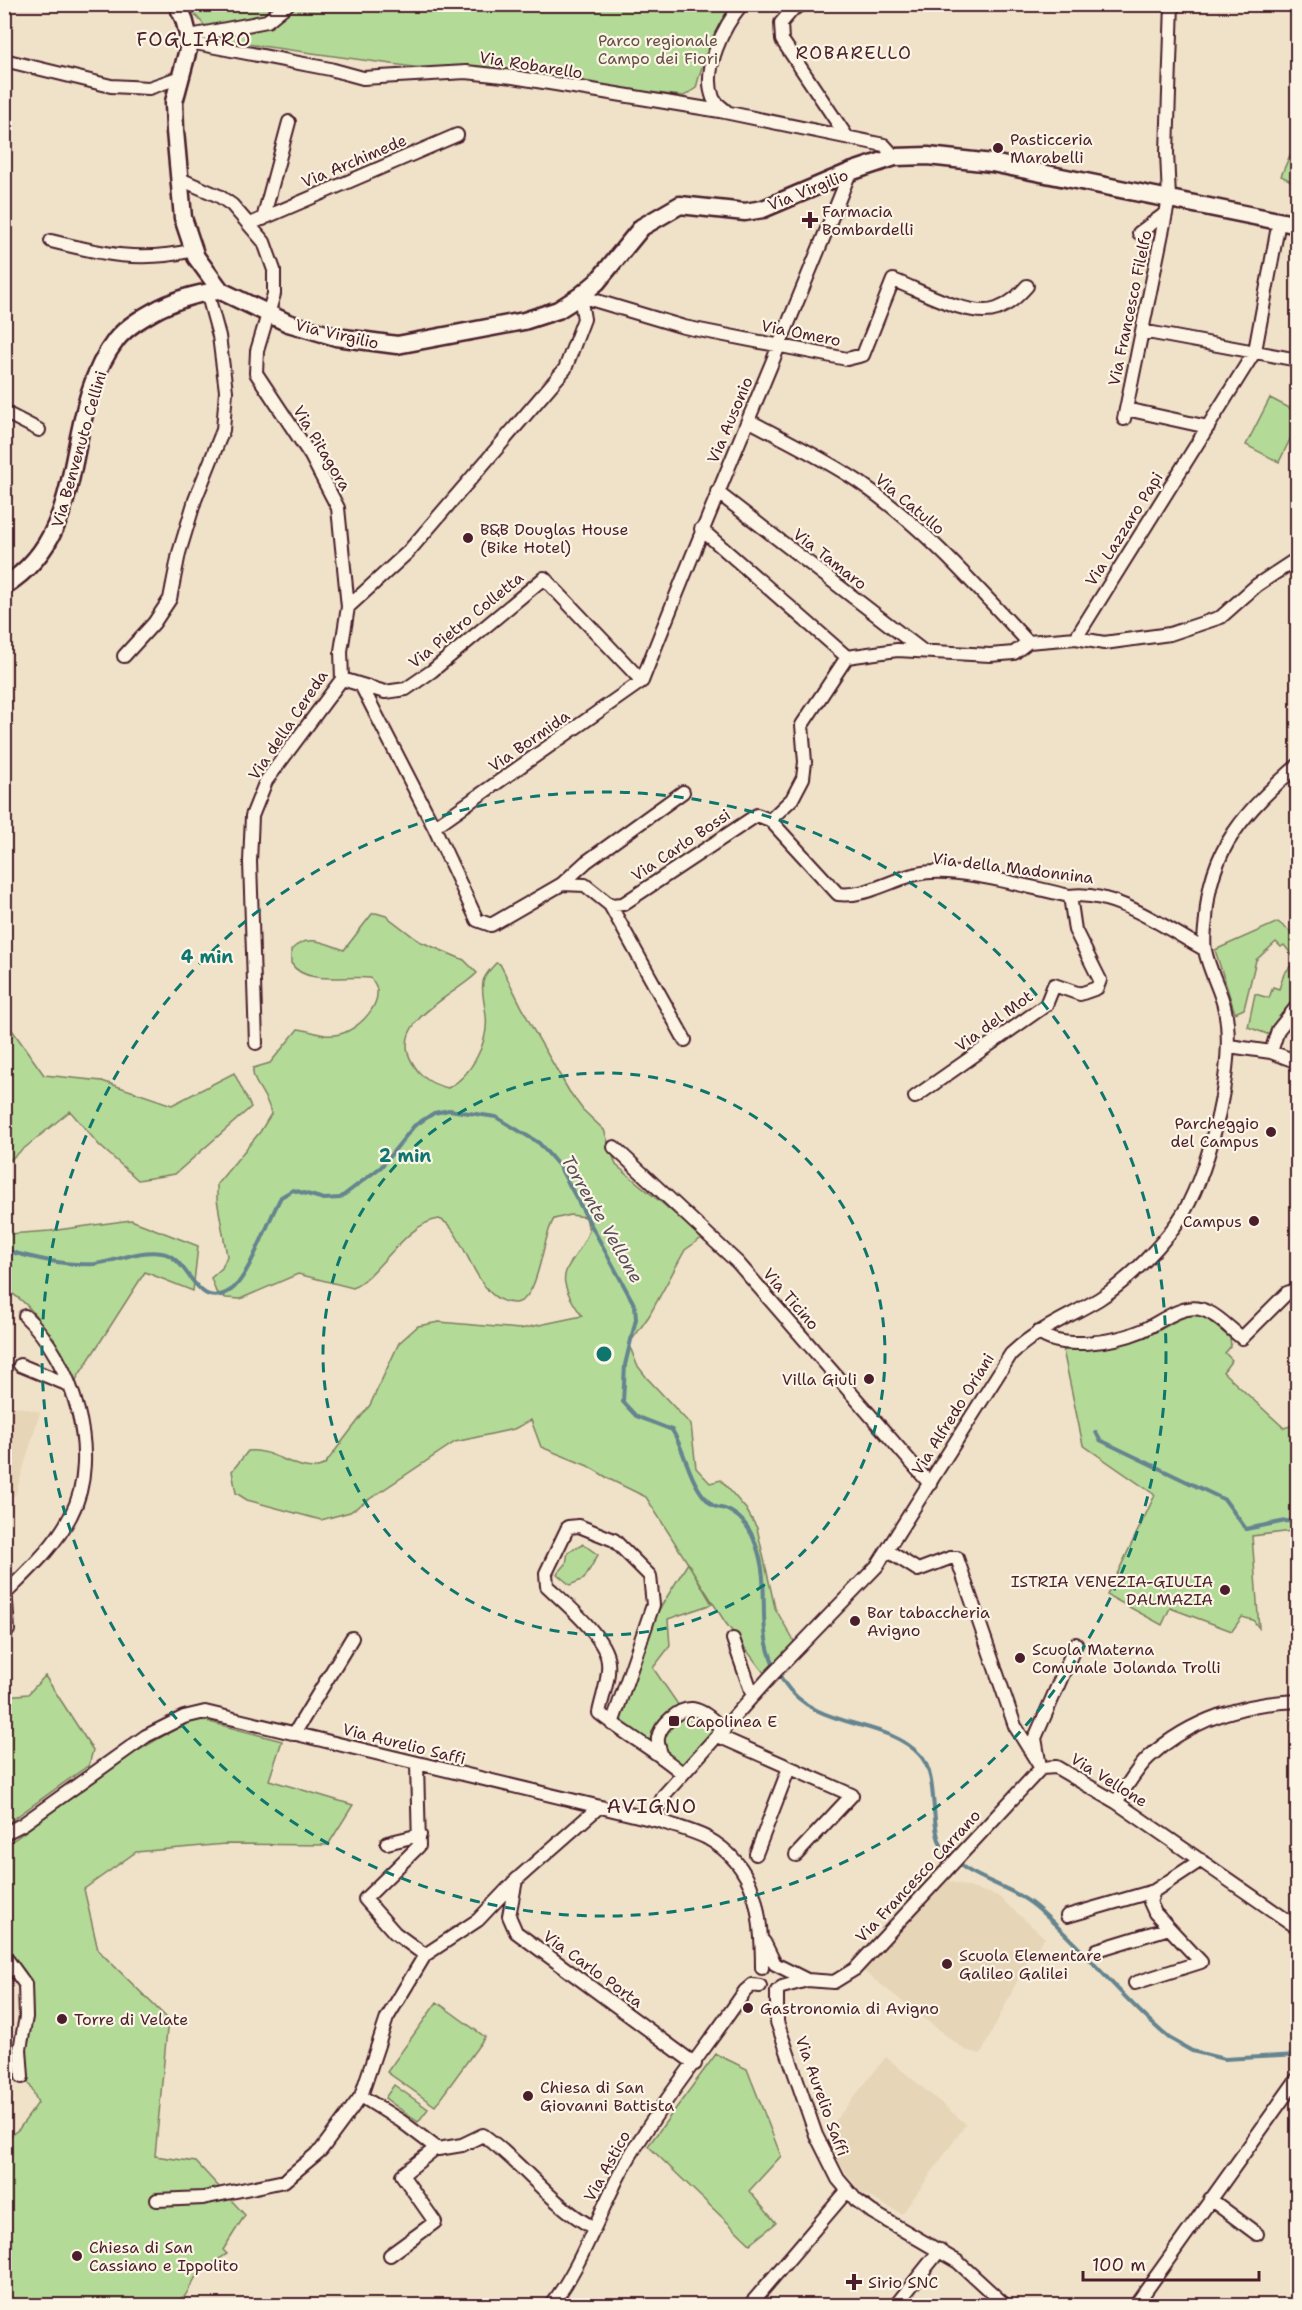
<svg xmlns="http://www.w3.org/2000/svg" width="1302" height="2310" font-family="'Shantell Sans',sans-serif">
	<rect width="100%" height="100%" fill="#efe2c9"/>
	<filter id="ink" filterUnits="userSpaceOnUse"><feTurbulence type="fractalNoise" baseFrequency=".0167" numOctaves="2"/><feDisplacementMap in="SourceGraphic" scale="12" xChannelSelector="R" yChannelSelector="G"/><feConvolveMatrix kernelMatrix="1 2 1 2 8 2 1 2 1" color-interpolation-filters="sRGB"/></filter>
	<g filter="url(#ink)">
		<!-- built -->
		<path fill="#e6d5b6" d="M4,1404L40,1412L15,1496L5,1493Z
			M948,1881L998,1896L1045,1938L1029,1957L981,2054L965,2050L862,1970Z
			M886,2057L966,2124L902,2214L860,2192L839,2163L827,2131Z"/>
		<!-- green -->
		<path fill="#b3db97" stroke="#7e7d61" stroke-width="1.5" d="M186,5H732C713,30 704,57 696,88L684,96L435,70L218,40Z
			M1297,139V184L1281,176Z
			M1270,398L1297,412V425L1279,462L1246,445Z
			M376,913L386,916L419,941L464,960L477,973C456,995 388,1021 412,1062C421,1078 431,1084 448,1088C471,1076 489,1042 486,1016C485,1005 481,993 483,982C484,975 491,969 496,963L500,964L534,1031L569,1091L583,1110L604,1130L616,1165L703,1237L685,1250L649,1316L629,1344L637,1365L647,1378L691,1425L696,1468L710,1483L721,1480L746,1509L757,1528L775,1608L795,1643L764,1673L725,1622L646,1497L611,1480L588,1466L541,1447L531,1420L514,1429L455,1442L350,1512L321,1520L247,1500L236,1493L232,1471L248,1451C273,1447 303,1478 325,1464L370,1405L399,1343L418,1326L439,1322L520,1329L582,1316C548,1268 571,1273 589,1231L586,1217L570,1215L554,1219C541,1238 540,1303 514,1303C473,1303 466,1227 439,1219C406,1223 380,1274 353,1288L298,1274L240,1299L226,1298L216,1292L211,1278L222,1268L227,1256L217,1200V1184L260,1132L271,1114C268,1094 251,1083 253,1068L270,1063L298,1029C315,1031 321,1038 340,1034C361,1029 391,996 370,978C347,975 305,986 291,963V950C307,933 325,943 344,950L372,914Z
			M1278,922L1297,937V1001L1270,1035L1248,1027L1255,994L1269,998L1273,987L1279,989L1284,974L1296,960L1284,945L1281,947L1276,942L1256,960L1244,1009L1235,1013L1215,950Z
			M5,1020L44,1075L102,1081L172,1105L234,1073L251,1107L175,1174L138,1180L99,1145L70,1111L5,1164Z
			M131,1220L198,1246L193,1291L145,1272L72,1386C57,1353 40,1305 5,1290L4,1227L9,1234L50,1231Z
			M1194,1314L1206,1318L1230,1338L1231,1346L1225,1353L1232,1360L1223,1372L1284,1428L1297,1424V1554L1292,1531L1252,1536L1259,1628L1253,1620L1242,1617L1232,1631L1170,1608L1162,1625L1107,1595L1155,1495L1083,1445L1063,1350C1088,1351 1119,1347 1143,1338C1160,1332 1176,1318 1194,1314Z
			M583,1544L598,1555L584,1579L570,1585L557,1574L566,1564L568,1552Z
			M688,1563L712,1604L668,1619L670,1646L653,1668L679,1706C663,1717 654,1725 652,1744L619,1723L655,1616Z
			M45,1676L93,1750L89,1765L5,1825V1696L28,1694Z
			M681,1716C697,1716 704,1723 715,1733L682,1770L667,1756L663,1735Z
			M194,1718L282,1741L269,1780L353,1805L328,1845L225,1844L136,1852L84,1889L98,1950L168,2019L155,2156L196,2162L245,2215L223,2250L227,2254L198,2273L185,2296L168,2305L5,2306V2140L19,2129L38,2103L25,2074L30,1989L26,1973L5,1945V1843L15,1839L120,1761Z
			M437,2002L485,2037L435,2106L387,2072Z
			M716,2054L747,2069L781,2156L749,2191L776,2223L750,2244L648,2146Z
			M394,2085L428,2109L418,2122L385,2098Z"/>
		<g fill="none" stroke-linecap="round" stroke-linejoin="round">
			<!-- stream -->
			<path stroke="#65848f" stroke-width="4" d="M4,1250C33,1258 65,1266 95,1264C119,1261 138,1249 162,1253C190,1257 195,1314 231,1290C249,1278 269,1218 281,1197L293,1190L324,1199L340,1198L381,1167L414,1126L434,1113L449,1110L496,1117L539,1143L559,1166L635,1306L636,1319L625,1365L623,1402L636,1416L672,1430C686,1452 689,1483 709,1502C714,1508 718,1507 725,1509C741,1515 751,1530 756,1545C774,1594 750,1632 783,1681C817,1732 883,1716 920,1755C940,1776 928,1829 944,1850C967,1879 1009,1884 1036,1907C1083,1947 1121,1998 1169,2038L1192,2051L1224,2059L1298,2055
				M1096,1432L1100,1440L1225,1500L1246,1529L1286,1521L1298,1522"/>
			<!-- street casing -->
			<g stroke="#4a1f2b" stroke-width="16">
				<path id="street" d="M803,4L793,9L781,23L782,40L847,137
					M190,36L267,21L288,4
					M190,42L330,69L363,78L466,72L513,77L720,111L884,145L895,157
					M4,60L111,86L149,88L181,77
					M726,111C722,107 715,103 713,98C702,69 723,27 742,4
					M180,179L219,196L232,205L264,242L274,270V294L257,351L256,373L311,456L338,508L348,607
					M263,219L289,122
					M250,224L457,135
					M1139,233L1166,213
					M51,241C103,254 140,263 194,250
					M1142,331L1298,360
					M1126,409L1208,427
					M4,412L39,430
					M1124,419L1169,199L1167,152L1172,4
					M748,420C785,440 825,459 859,482C923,526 976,586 1028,642
					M717,492L923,651
					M701,529L847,657
					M1076,638L1104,643L1170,634L1221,617L1257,585L1298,558
					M124,656L154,623L170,599L179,553L195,500L223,430L226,391L219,336L207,292
					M342,679L385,692L406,689L432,671L544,578L642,681
					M642,681C709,510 782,342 850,172
					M362,687L434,827L477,920L491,925L562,884L585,885L610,905L623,904L757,815L770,820L838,894C871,898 899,873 932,872C970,870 1032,888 1070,896C1113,889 1167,929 1204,949
					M770,820L792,799L803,778L805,762L802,725L847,657L897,650L990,655L1014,653L1028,642L1076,638L1255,351L1279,221
					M434,827L642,681
					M562,884L586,862L683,792
					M610,905L685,1040
					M256,1043L250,862L252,816L266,781L342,679L341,651L348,607L408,552L565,369L584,319L580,296L684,327L847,359L863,355L893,280C920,290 970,319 997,309C1010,304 1018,296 1027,286
					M1229,1046L1271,1052L1298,1062
					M1271,1052L1278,1030L1298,1005
					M915,1097L1046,1005L1054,985L1080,994L1097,988L1100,980L1075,930L1070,896
					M614,1147L738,1263L930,1484
					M1038,1332C1060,1351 1115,1342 1141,1331C1158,1324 1181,1304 1200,1309C1215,1312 1230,1329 1242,1338L1287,1293L1298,1289
					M20,1365L69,1385
					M888,1551L918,1570L950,1558H957L1015,1726L1041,1768
					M6,1593C30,1569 56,1545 71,1515C103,1455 72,1360 25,1316
					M4,1635L8,1630L5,1587
					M733,1639L753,1696
					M612,1724L653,1605L650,1576L614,1540L579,1526L568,1527L546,1573L547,1586C565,1603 606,1637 608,1662C610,1678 602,1697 599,1713C626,1735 657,1751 683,1774
					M294,1734L352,1638
					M718,1736L852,1795L796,1855
					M662,1756C660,1751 657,1744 658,1738C660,1725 679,1708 692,1709C705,1711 715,1722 724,1730
					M1039,1761L1035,1738L1076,1644
					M417,1764L419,1846L365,1899L395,1933L425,1955
					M1041,1768L1056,1767L1116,1802L1298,1928
					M1116,1802C1126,1788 1136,1769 1149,1757C1190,1720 1243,1703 1298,1701
					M652,1819L664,1795L769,1678L877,1566L1011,1354C1037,1329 1069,1317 1099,1299C1128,1281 1167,1241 1184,1212C1211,1165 1236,1063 1225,1010C1221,990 1209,971 1205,950C1203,941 1205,928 1206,919C1209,848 1247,810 1298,765
					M4,1834L23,1824L146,1736L184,1717L205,1712L663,1822C677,1827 693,1831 707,1838C758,1866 762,1917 762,1968
					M387,1843L420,1835
					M756,1854L789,1768
					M516,1880L509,1916L516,1932L695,2064
					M1067,1916L1154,1891
					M764,1942L775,1964L807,1980L834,1982L855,1969L1041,1768
					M1097,1950L1169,1928
					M4,1955L25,1984L26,2017L20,2049L22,2077
					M1135,1983L1201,1962L1155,1913L1150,1902L1154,1891L1201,1860
					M782,1987L807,1980
					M777,1991V2022L816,2135L838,2179L856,2200L872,2212L958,2262L1006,2306
					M361,2096L401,2121L438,2149L462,2145L483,2135C524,2164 548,2202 592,2227
					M1210,2199L1257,2234
					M157,2200L203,2198L284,2181L321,2150L361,2096L387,2018L425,1955L478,1920L516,1880L599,1807
					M390,2255L435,2222L402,2175L436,2148
					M550,2306C581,2269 599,2211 623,2168C658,2106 705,2050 745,1991L752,1985L760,1986
					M749,2306L847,2191
					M895,2306L940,2250
					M1135,2306L1297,2079"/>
			</g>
			<!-- secondary casing -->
			<g stroke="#4a1f2b" stroke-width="21">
				<path id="secondary" d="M177,4L184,19L190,42L174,102L175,131L183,218L196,257L221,291L288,323L336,337L397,345L524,321L558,310L580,296L597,282L642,227L680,205L745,212L763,209L850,172L895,157L928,156L992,163L1298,225
					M4,586C94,531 59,414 116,340C127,326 145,316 160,308C179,299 200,292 221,291"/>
			</g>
			<!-- street -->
			<use href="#street" stroke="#fcf5e5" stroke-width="12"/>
			<!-- secondary -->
			<use href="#secondary" stroke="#fcf5e5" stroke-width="16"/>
		</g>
	</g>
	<!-- distance rings -->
	<g fill="none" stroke="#0f766e" stroke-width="3" stroke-dasharray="10 8">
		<circle cx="604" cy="1354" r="281"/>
		<circle cx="604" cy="1354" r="562"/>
	</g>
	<!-- markers -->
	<g fill="#4a1f2b" stroke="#fcf5e5" stroke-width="2">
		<circle cx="998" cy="148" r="6"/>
		<path d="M807 211h6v6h6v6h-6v6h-6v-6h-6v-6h6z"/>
		<circle cx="468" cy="538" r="6"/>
		<circle cx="1271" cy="1132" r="6"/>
		<circle cx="1254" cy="1221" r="6"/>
		<circle cx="869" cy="1379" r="6"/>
		<circle cx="1225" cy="1590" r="6"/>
		<circle cx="855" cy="1621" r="6"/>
		<circle cx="1020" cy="1658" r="6"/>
		<rect x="668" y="1715" width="12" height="12" rx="3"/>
		<circle cx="947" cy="1964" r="6"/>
		<circle cx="748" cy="2008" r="6"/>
		<circle cx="62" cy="2019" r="6"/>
		<circle cx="528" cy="2096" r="6"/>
		<circle cx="77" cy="2256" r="6"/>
		<path d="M851 2273h6v6h6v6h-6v6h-6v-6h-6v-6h6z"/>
	</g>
	<g text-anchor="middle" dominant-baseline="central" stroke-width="4.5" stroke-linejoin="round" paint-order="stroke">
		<!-- park labels -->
		<g font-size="16" fill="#644e46" stroke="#fcf5e5">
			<text x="658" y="40">Parco regionale<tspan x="658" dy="18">Campo dei Fiori</tspan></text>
		</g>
		<!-- street labels -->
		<g font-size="16" fill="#4a1f2b" stroke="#fcf5e5">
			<text transform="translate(531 65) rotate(9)">Via Robarello</text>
			<text transform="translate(354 161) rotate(-23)">Via Archimede</text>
			<text transform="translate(808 190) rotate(-22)">Via Virgilio</text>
			<text transform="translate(1130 308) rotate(-78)">Via Francesco Filelfo</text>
			<text transform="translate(801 333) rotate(11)">Via Omero</text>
			<text transform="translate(337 334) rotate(13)">Via Virgilio</text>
			<text transform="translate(730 420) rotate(-67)">Via Ausonio</text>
			<text transform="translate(322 448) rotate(59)">Via Pitagora</text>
			<text transform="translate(79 449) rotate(-74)">Via Benvenuto Cellini</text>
			<text transform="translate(910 504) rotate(40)">Via Catullo</text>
			<text transform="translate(1124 529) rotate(-58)">Via Lazzaro Papi</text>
			<text transform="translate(830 559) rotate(38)">Via Tamaro</text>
			<text transform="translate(466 620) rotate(-39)">Via Pietro Colletta</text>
			<text transform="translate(288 725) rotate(-56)">Via della Cereda</text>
			<text transform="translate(529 741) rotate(-35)">Via Bormida</text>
			<text transform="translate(681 845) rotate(-34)">Via Carlo Bossi</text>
			<text transform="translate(1013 868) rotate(7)">Via della Madonnina</text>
			<text transform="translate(994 1021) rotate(-36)">Via del Mot</text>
			<text transform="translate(791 1299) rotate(49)">Via Ticino</text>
			<text transform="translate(953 1414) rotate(-58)">Via Alfredo Oriani</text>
			<text transform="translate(404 1744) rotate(14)">Via Aurelio Saffi</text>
			<text transform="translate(1109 1780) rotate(32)">Via Vellone</text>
			<text transform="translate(918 1876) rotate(-47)">Via Francesco Carrano</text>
			<text transform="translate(593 1969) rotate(36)">Via Carlo Porta</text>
			<text transform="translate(822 2096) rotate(70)">Via Aurelio Saffi</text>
			<text transform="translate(607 2166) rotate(-61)">Via Astico</text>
		</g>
		<!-- poi labels -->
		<g font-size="16" fill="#4a1f2b" stroke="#fcf5e5" text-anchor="start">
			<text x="1010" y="139">Pasticceria<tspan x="1010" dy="18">Marabelli</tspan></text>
			<text x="822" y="211">Farmacia<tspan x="822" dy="18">Bombardelli</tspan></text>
			<text x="480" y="529">B&amp;B Douglas House<tspan x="480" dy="18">(Bike Hotel)</tspan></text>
			<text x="1259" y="1123" text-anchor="end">Parcheggio<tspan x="1259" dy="18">del Campus</tspan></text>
			<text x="1242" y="1221" text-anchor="end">Campus</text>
			<text x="857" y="1379" text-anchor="end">Villa Giuli</text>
			<text x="1213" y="1581" text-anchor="end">ISTRIA VENEZIA-GIULIA<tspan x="1213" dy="18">DALMAZIA</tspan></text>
			<text x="867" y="1612">Bar tabaccheria<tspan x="867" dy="18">Avigno</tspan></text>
			<text x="1032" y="1649">Scuola Materna<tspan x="1032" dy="18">Comunale Jolanda Trolli</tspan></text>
			<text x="686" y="1721">Capolinea E</text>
			<text x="959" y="1955">Scuola Elementare<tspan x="959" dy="18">Galileo Galilei</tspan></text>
			<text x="760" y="2008">Gastronomia di Avigno</text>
			<text x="74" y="2019">Torre di Velate</text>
			<text x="540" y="2087">Chiesa di San<tspan x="540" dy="18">Giovanni Battista</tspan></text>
			<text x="89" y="2247">Chiesa di San<tspan x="89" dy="18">Cassiano e Ippolito</tspan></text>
			<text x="868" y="2282">Sirio SNC</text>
		</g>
		<!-- neighbourhood labels -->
		<g font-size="18" letter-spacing="1.5" fill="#4a1f2b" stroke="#fcf5e5">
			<text x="854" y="53">ROBARELLO</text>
		</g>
		<!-- water labels -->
		<g font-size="18" font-style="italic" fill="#58515d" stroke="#fcf5e5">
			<text transform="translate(602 1219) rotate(60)">Torrente Vellone</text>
		</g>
		<!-- quarter labels -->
		<g font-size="20" letter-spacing="1.5" fill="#4a1f2b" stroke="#fcf5e5">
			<text x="194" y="39">FOGLIARO</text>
			<text x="652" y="1806">AVIGNO</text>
		</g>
	</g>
	<circle cx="604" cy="1354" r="9" fill="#0f766e" stroke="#fcf5e5" stroke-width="3"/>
	<g font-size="18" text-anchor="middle" font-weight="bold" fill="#0f766e" stroke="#fcf5e5" stroke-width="4.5" stroke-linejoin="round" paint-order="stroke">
		<text x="207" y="963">4 min</text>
		<text x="405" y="1162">2 min</text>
	</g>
	<!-- margin -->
	<rect width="1302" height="2310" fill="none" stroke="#fcf5e5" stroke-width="24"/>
	<rect x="12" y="12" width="1278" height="2286" fill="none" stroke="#4a1f2b" stroke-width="2" filter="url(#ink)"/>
	<!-- scale -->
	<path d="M1083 2271v9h176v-9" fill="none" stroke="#4a1f2b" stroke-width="3"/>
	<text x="1092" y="2271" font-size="18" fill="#4a1f2b" stroke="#fcf5e5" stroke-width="4.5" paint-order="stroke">100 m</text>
</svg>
